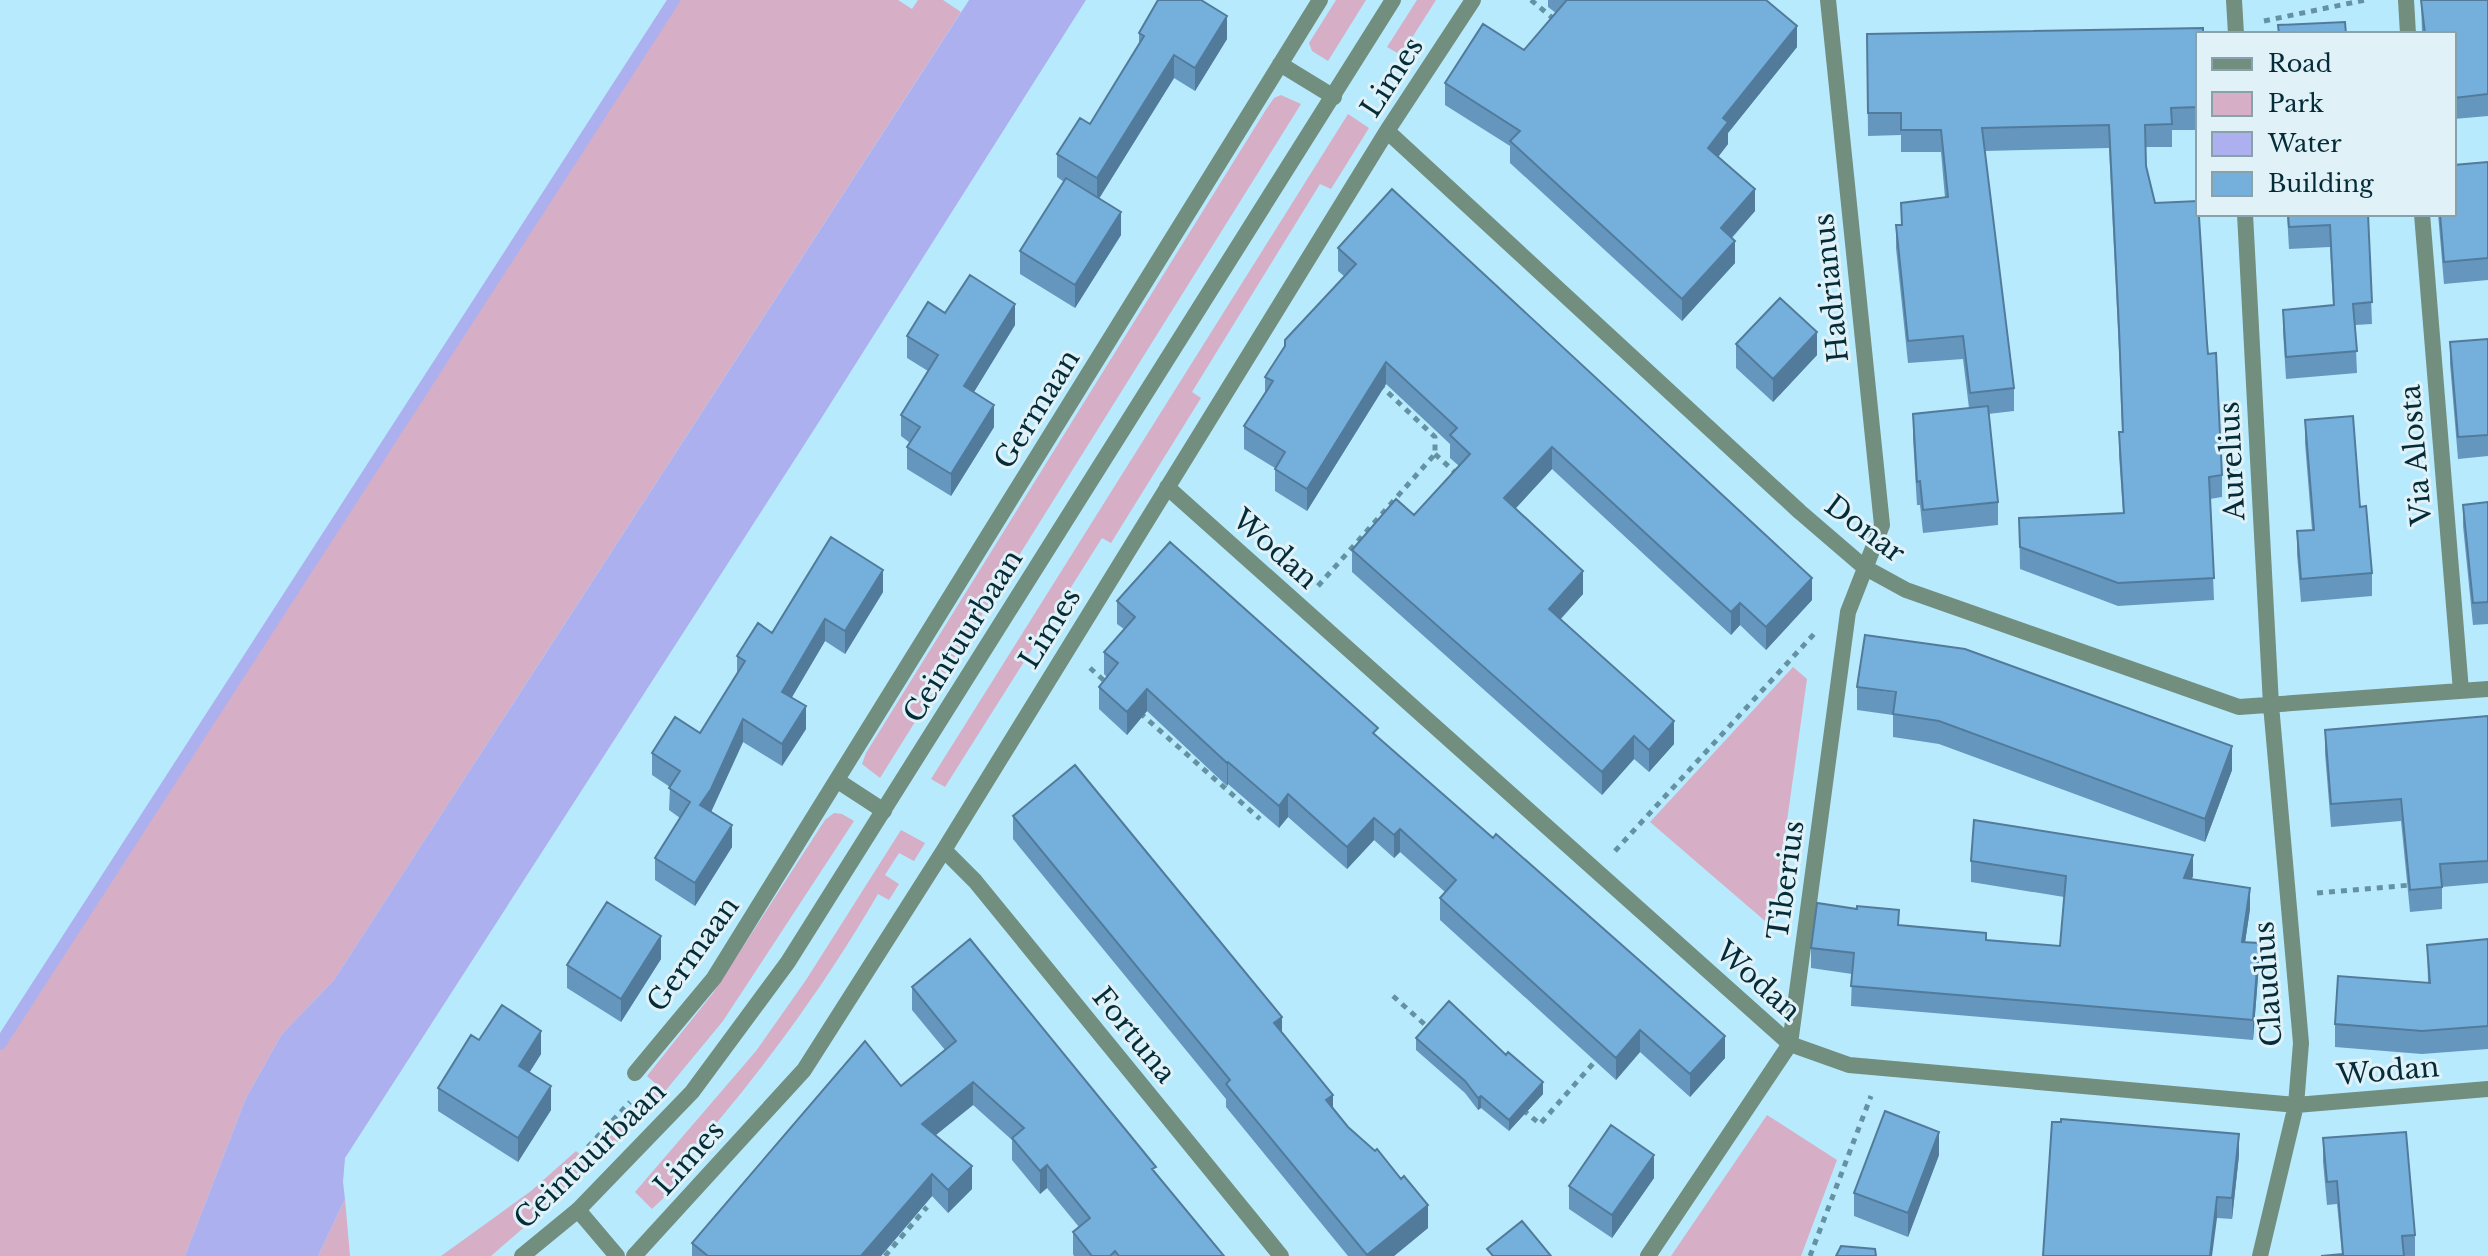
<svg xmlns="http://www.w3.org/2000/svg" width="2488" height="1256" font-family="'Libre Baskerville',serif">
	<rect width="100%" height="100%" fill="#b8eafd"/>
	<!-- green -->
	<path fill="#d6aec6" d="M680,0H898L912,9L918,0H943L961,12L334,980L282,1034L246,1098L185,1256H0V1043Z
		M1336,0H1366L1328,61L1312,51L1309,43Z
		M1417,0H1436L1401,55L1387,47Z
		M1281,95L1301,104L880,778L862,764L866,753L1267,108L1274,98Z
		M1348,114L1369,128L1331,189L1320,184L1192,392L1201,398L1111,543L1102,538L945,787L931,779Z
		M1793,667L1807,679L1772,927L1650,822Z
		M834,813L842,814L854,821L723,1021L652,1107L603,1156L594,1147L643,1099L655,1083L647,1076L713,993L825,820Z
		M901,830L925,843L914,861L899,853L885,875L899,884L889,900L878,894C820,994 749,1089 672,1174L679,1183L652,1209L635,1192L756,1051L806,980Z
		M1767,1115L1837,1160L1801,1256H1671Z
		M576,1151L594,1167L491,1256H441L531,1191Z
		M345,1199L350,1256H318Z"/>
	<!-- water -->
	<path fill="#adb0ef" d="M969,0H1086L817,425L345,1158L343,1182L345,1199L318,1256H185L246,1098L282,1034L334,980Z"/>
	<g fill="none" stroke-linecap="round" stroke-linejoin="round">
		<!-- stream -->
		<path stroke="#adb0ef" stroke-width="12" d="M0,1044L674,0"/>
		<!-- path -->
		<path stroke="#6492a2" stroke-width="5" stroke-dasharray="6 6" stroke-linecap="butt" d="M1531,0L1555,20
			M2264,21L2365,0
			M1435,454L1458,475
			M1318,586L1435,454V437L1379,384
			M1090,668L1109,685
			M1140,713L1260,819
			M1615,851L1814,634
			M2317,893L2411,885
			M1393,996L1431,1030
			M1523,1110L1540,1124L1598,1058
			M592,1156L586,1149L630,1102
			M885,1256L927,1207
			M1810,1256L1871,1096"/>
		<!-- minor -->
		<path stroke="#718e7e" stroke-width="16" d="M2234,0L2236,34
			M2406,0L2408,34
			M1280,64L1334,97
			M1387,131L1800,512L1864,567L1906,590L2239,707L2488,689
			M2245,214L2271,705L2301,1043L2296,1105L2260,1256
			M2422,214L2461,691
			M1167,487L1790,1044L1849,1065L2296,1105L2488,1089
			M838,781L884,811
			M944,850L975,881L1281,1256
			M635,1073L714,978L1320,0
			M578,1210L617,1256
			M634,1256L804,1070L944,850L1387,131L1473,0
			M1648,1256L1790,1044L1848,612L1882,525L1828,0"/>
		<!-- tertiary -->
		<path stroke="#718e7e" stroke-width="16" d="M522,1256L578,1210L692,1092L788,962L1393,0"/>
	</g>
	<!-- wall -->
	<path fill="#6597be" d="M1548,0H1766L1797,47L1728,133V144L1718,157L1755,211L1732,238L1735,263L1682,321L1510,163V146L1445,105V83L1524,50L1556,13L1548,7Z
		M2421,0H2488V116L2454,119V34H2422Z
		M1139,33L1227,39L1195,91L1174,78L1099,198L1121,235L1075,308L1020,274V251L1064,182L1057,177V154L1090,124L1139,45Z
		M1867,34H2198V130H2172V147H2146V166L2155,203L2207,343L2222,475V497L2210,499L2214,600L2118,606L2020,569L2019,518L2123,513L2119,455V432H2122L2119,351L2109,148L1985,151L2014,388V411L1988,414L1998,502V525L1923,533L1920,505H1917L1913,438V414L1969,408L1963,359L1908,363L1896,248V225H1901V203L1945,198L1941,152H1901V135L1868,136Z
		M2488,162V280L2444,284L2438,214H2454Z
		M2287,214H2368L2372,324L2355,325L2357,373L2286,379L2283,331V310L2333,305L2330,247L2289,249Z
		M1338,248L1812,600L1766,650L1740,625L1731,635L1552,469L1515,509L1583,594L1561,619L1674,744L1649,772L1634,759L1602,795L1352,572V550L1414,515L1459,466L1450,458V444L1386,384L1307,511L1275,491V468L1244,449V426L1265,393V377L1344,276L1338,271Z
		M945,313L1015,325L974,392L994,427L951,496L907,469V447L910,443L901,436V415L928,371L907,358V336Z
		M2488,339V456L2458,459L2450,364V342Z
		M1736,344L1817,355L1773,402L1736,368Z
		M2305,420L2360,507L2372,573V596L2301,602L2297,554V531L2312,530L2305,443Z
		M2488,502V624L2473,625L2463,526V505Z
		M883,592L845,654L825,641L792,697L806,729L782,766L743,742L711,812L732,847L695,906L655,880V858L680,818L669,810L670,787L652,775V753L700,733L737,674V656Z
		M1117,601L1378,737L1725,1058L1690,1097L1640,1052L1616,1080L1440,920V898L1445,892L1400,852L1394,858L1374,840L1347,869L1288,817L1279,828L1228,784L1227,786L1147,711L1127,735L1099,709V687L1107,677L1104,674V652L1124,629L1117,624Z
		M1857,687L2232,746V770L2205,842L1939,744L1893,737V715L1857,710Z
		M2488,716V883L2442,887V909L2410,912L2401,821L2331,827L2325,753V730Z
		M1013,816L1282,1033L1333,1107L1348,1127L1401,1179L1428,1228L1394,1256H1348L1226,1107V1099L1013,839Z
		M1971,861L2193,876L2191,880L2250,909L2245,942L2259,964L2253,1040L1851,1006L1852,974L1811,968V948L1986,940L2060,946L2064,897L1971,882Z
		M2488,939V1049L2422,1054L2335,1047V1024L2428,983L2427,945Z
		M661,959L621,1022L567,988V965Z
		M912,987L1156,1173L1224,1256H1074L1073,1254V1232L1079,1227L1047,1188L1040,1194L1012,1160V1140L973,1105L936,1135L972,1189L948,1213L932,1196L881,1256H692V1243L901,1086L945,1050L912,1010Z
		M1416,1038L1543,1094L1509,1131L1481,1108L1478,1110L1465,1093L1416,1050Z
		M479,1040L541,1054L529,1073L551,1110L518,1162L438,1111V1088Z
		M2323,1138L2415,1235V1256H2321L2342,1254L2337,1204L2327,1205L2323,1162Z
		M1939,1155L1908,1237L1854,1216V1193Z
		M2239,1155L2232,1219L2217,1218L2043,1256Z
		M1654,1178L1612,1238L1569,1209V1186Z"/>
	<!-- shaded-wall -->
	<path fill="#527b9b" d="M1227,16V39L1195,91V68Z
		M1797,26V47L1728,133V144L1708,170V148L1723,118Z
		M1174,55V78L1097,202V178Z
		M1755,189V211L1721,249V228Z
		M1121,212V235L1075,308V285Z
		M1735,241V263L1682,321V299Z
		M1015,304V325L964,408V386Z
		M1817,332V355L1773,402V379Z
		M1386,362V384L1307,511V489Z
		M994,405V427L951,496V474Z
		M1552,447V469L1504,521V498Z
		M883,570V592L845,654V631Z
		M1583,571V594L1549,631V609Z
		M1812,578V600L1766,650V627Z
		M1740,603V625L1731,635V612Z
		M825,619V641L782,714V692Z
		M1147,689V711L1127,735V712Z
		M806,706V729L782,766V744Z
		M743,719V742L711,812L700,805Z
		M1674,721V744L1649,772V750Z
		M1634,736V759L1602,795V772Z
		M2232,746V770L2205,842V819Z
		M1228,762V784L1227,786V763Z
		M1288,794V817L1279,828V806Z
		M1374,818V840L1347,869V847Z
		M732,825V847L695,906V883Z
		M1400,829V852L1394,858V835Z
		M2193,855V876L2184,899V878Z
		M2250,888V909L2242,963V942Z
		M661,936V959L621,1022V999Z
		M2259,943V964L2253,1040V1020Z
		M1282,1017V1040L1274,1023Z
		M1640,1030V1052L1616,1080V1058Z
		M541,1031V1054L519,1089V1066Z
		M1725,1036V1058L1690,1097V1074Z
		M973,1082V1105L922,1146V1124Z
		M1543,1082V1094L1509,1131V1120Z
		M551,1086V1110L518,1162V1138Z
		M1333,1095V1118L1326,1100Z
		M1481,1096V1108L1478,1110V1098Z
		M1939,1132V1155L1908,1237V1213Z
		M2239,1134V1155L2232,1219V1198Z
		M1654,1155V1178L1612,1238V1215Z
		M1047,1165V1188L1040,1194V1171Z
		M972,1166V1189L948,1213V1190Z
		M932,1174V1196L881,1256H861Z
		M2217,1197V1218L2212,1256H2210Z
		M1428,1205V1228L1394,1256H1367Z"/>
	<!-- building -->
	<path fill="#75b0dd" stroke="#527b9b" stroke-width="2" d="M1158,0H1201L1227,16L1195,68L1174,55L1097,178L1057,154L1080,118L1090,124L1144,36L1139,33Z
		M1566,0H1766L1797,26L1723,118L1728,122L1708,148L1755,189L1721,228L1735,241L1682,299L1510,141L1520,131L1445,83L1483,24L1524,50L1566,1Z
		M2421,0H2488V94L2454,98V34H2425Z
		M2345,22L2346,34H2279L2278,25Z
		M2203,28V34H2198V107L2171,108L2172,124L2145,125L2146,166L2155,203L2198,201L2207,343L2208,354L2216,353L2222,475L2209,477L2214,578L2118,583L2020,547L2019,518L2124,513L2119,432H2123L2119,328L2109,125L1982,128L2014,388L1970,393L1963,336L1908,341L1896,225H1902L1901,203L1948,197L1941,130H1901V113H1868L1867,34Z
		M2488,162V258L2444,262L2440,214H2454V165Z
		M1066,178L1121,212L1075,285L1020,251Z
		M1392,189L1812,578L1766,627L1740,603L1731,612L1552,447L1504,498L1583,571L1549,609L1674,721L1649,750L1634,736L1602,772L1352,550L1396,499L1414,515L1470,454L1450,435L1457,428L1386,362L1307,489L1275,469L1285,452L1244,426L1273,381L1265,377L1285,346V340L1356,264L1338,248Z
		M2288,214H2368L2372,302L2353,304L2357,351L2286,357L2283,310L2334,305L2330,225L2289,227Z
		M970,275L1015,304L964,386L994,405L951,474L907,447L920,427L901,415L938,355L907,336L928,302L945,313Z
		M1780,298L1817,332L1773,379L1736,344Z
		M2488,339V435L2458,437L2450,342Z
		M1988,406L1998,502L1923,510L1920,481L1917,482L1913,414Z
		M2353,416L2360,507L2366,506L2372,573L2301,579L2297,531L2314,530L2305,420Z
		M2488,502V602L2473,603L2463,505Z
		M831,537L883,570L845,631L825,619L782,692L806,706L782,744L743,719L711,789L700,805L732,825L695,883L655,858L690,802L669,788L680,771L652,753L675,717L700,733L745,661L737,656L758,623L772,633Z
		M1170,542L1378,728L1373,733L1493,838L1496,834L1725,1036L1690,1074L1640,1030L1616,1058L1440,898L1456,880L1400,829L1394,835L1374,818L1347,847L1288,794L1279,806L1228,762L1227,763L1147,689L1127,712L1099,687L1118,663L1104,652L1135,617L1117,601Z
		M1865,635L1965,649L2232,746L2205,819L1939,721L1893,714L1896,692L1857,687Z
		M2488,716V861L2440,864L2442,887L2410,890L2401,799L2331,804L2325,730Z
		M1075,765L1282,1017L1274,1023L1333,1095L1326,1100L1348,1127L1375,1151L1377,1149L1401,1179L1404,1176L1428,1205L1367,1255L1226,1084L1230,1080L1013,816Z
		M1974,820L2193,855L2184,878L2250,888L2242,942L2259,943L2253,1020L1851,986L1854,953L1811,948L1817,903L1857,909V906L1899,910L1898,925L1986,933V940L2060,946L2066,876L1971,861Z
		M607,902L661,936L621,999L567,965Z
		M970,939L1156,1167L1152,1169L1224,1256H1119L1115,1251L1110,1256H1092L1073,1232L1090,1218L1047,1165L1040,1171L1012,1138L1024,1128L973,1082L922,1124L972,1166L948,1190L932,1174L861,1256H708L692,1243L865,1041L901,1086L956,1041L912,987Z
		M2488,939V1026L2422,1031L2335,1024L2338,976L2430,983L2427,945Z
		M1449,1001L1506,1055L1508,1052L1543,1082L1509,1120L1481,1096L1478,1098L1465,1081L1416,1038Z
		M502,1005L541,1031L519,1066L551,1086L518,1138L438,1088L471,1035L479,1040Z
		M1885,1111L1939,1132L1908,1213L1854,1193Z
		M2061,1119L2239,1134L2232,1198L2217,1197L2210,1256H2043L2052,1122H2061Z
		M1611,1125L1654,1155L1612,1215L1569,1186Z
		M2406,1132L2415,1235L2402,1236L2404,1256H2321L2343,1254L2337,1181L2327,1182L2323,1138Z
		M1522,1221L1551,1256H1493L1487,1249Z
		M1841,1246L1875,1249L1876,1256H1836Z"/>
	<g text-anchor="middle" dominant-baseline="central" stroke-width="6" stroke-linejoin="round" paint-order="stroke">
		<!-- street labels -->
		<g font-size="28" fill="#032c38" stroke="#e1f1f8">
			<text transform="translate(1392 77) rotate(-57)">Limes</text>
			<text transform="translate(1831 288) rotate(-96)">Hadrianus</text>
			<text transform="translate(1037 409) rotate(-58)">Germaan</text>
			<text transform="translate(2416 455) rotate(-95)">Via Alosta</text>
			<text transform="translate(2232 461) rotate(-93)">Aurelius</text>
			<text transform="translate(1865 529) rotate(37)">Donar</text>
			<text transform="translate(1275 549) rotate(42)">Wodan</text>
			<text transform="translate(1050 628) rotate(-58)">Limes</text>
			<text transform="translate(963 636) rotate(-58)">Ceintuurbaan</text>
			<text transform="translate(1786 880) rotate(-82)">Tiberius</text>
			<text transform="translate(693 954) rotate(-54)">Germaan</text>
			<text transform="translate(1758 981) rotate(42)">Wodan</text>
			<text transform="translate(2268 984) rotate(-94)">Claudius</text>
			<text transform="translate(1134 1035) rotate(51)">Fortuna</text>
			<text transform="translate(2388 1071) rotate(-5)">Wodan</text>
			<text transform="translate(590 1155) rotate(-44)">Ceintuurbaan</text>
			<text transform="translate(689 1158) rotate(-48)">Limes</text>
		</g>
	</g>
	<!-- legend -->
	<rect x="2196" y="32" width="260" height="184" fill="#e1f1f8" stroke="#88a2ab" stroke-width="2"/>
	<rect x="2212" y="58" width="40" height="12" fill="#718e7e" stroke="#88a2ab" stroke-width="2"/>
	<text x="2268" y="72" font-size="24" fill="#032c38">Road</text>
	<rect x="2212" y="92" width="40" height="24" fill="#d6aec6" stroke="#88a2ab" stroke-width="2"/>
	<text x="2268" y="112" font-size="24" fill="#032c38">Park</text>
	<rect x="2212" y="132" width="40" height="24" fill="#adb0ef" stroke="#88a2ab" stroke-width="2"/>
	<text x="2268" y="152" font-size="24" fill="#032c38">Water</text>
	<rect x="2212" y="172" width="40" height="24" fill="#75b0dd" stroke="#88a2ab" stroke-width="2"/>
	<text x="2268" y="192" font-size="24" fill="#032c38">Building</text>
</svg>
